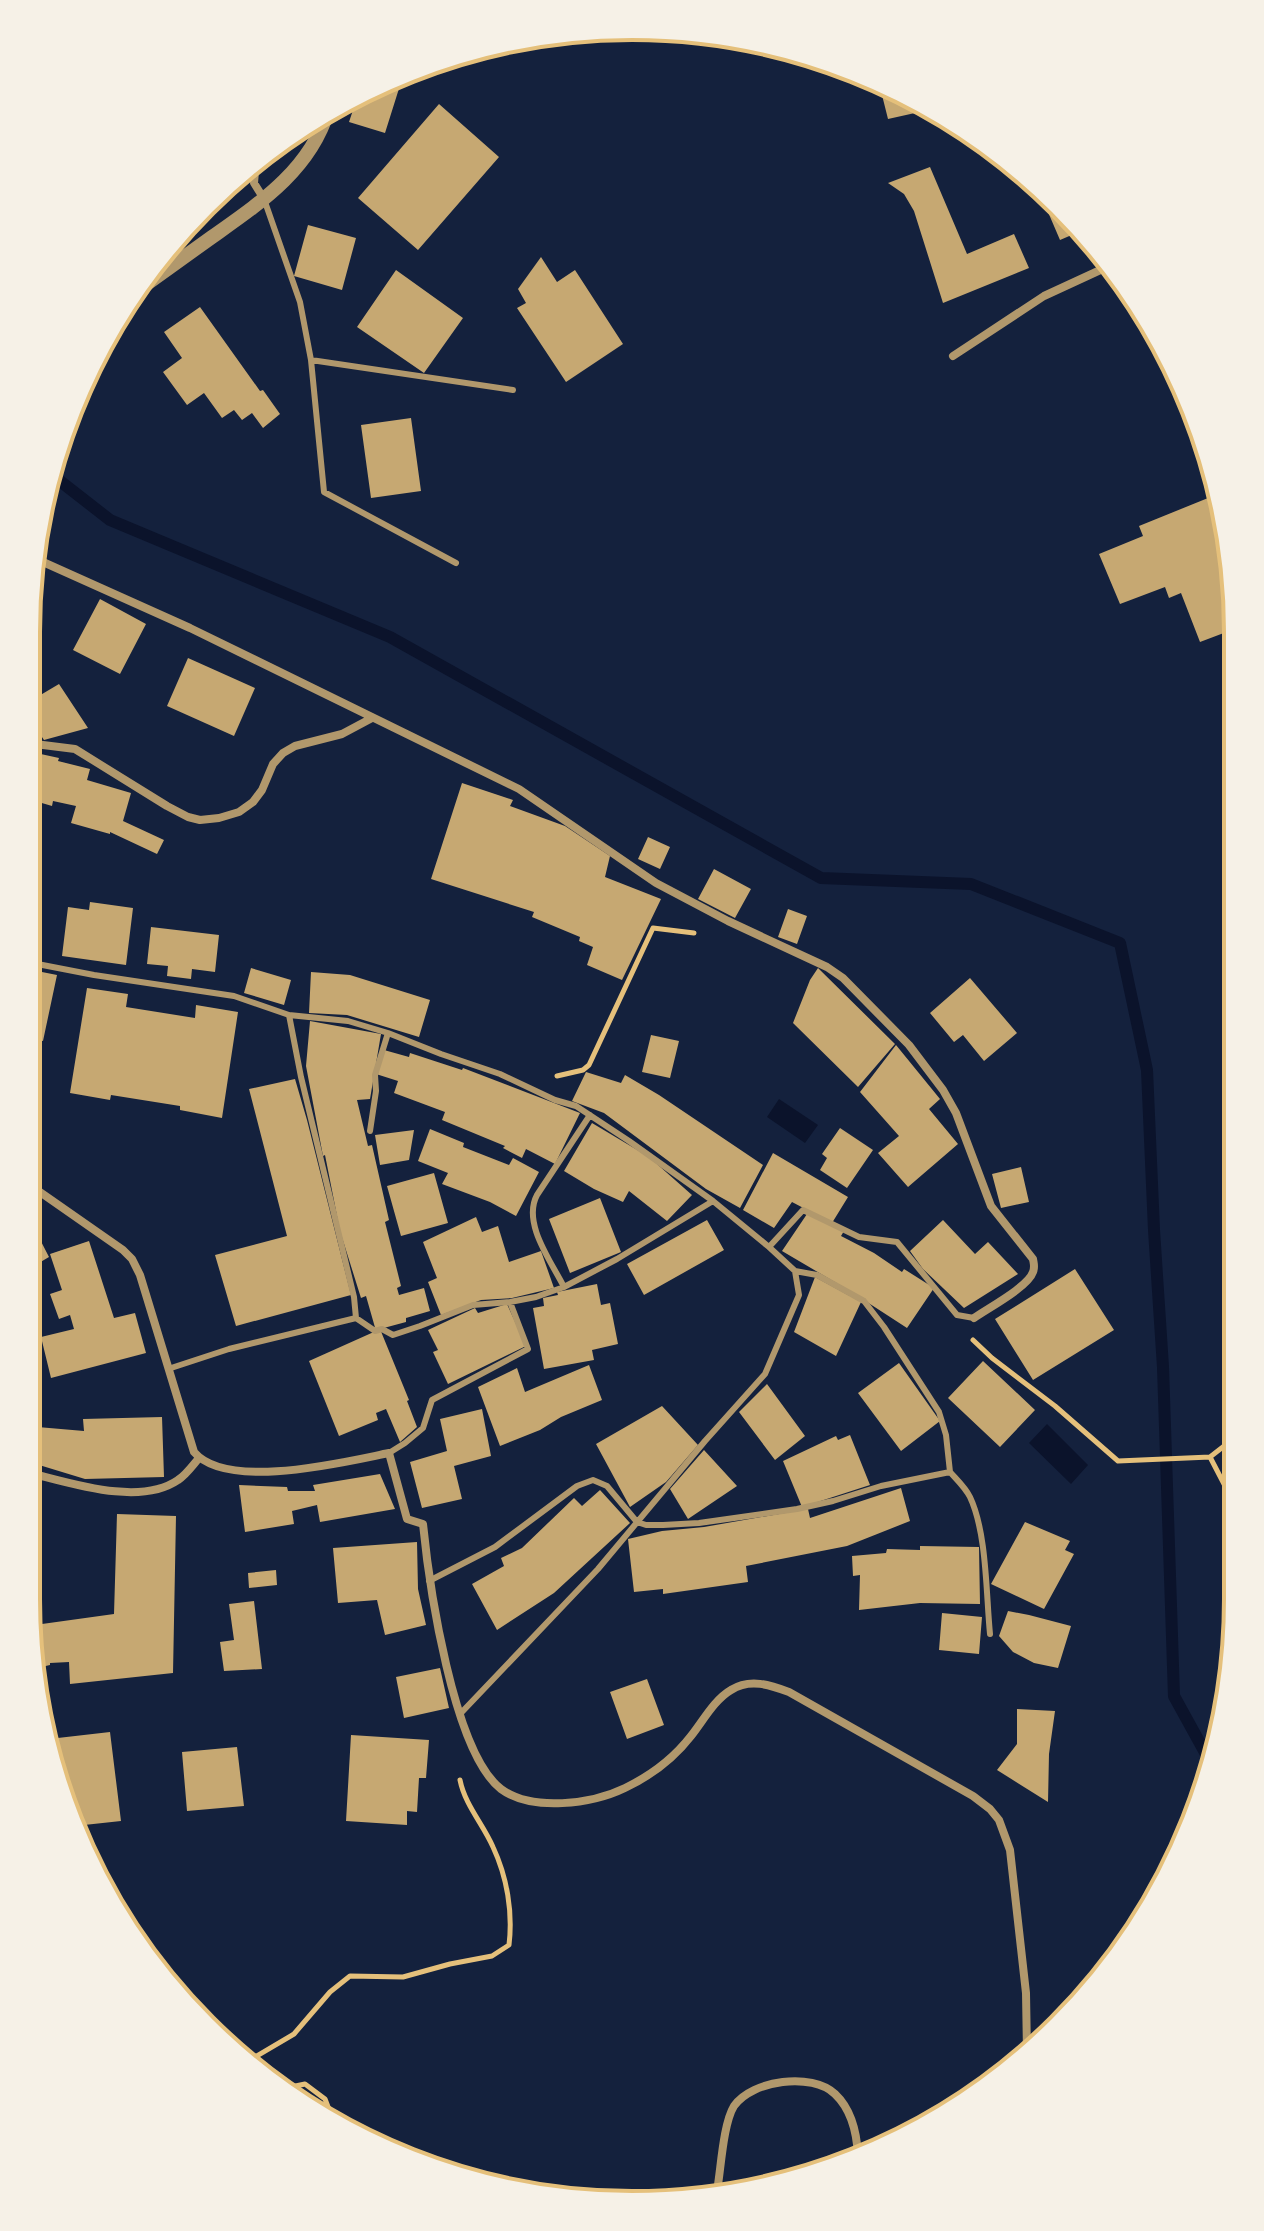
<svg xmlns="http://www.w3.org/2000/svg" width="1264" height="2231" font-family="'Asap Condensed',sans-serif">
	<rect width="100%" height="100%" fill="#14213d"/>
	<!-- water -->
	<path fill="#0b132b" d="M779,1099L818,1125L805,1143L767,1117Z
		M1047,1424L1088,1465L1071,1484L1029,1443Z"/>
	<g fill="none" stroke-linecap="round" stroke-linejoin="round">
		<!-- stream -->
		<path stroke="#0b132b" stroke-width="12" d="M51,474L110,520L390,637L821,878L971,884L1120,943L1147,1070L1154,1230L1163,1367L1174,1696L1212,1765"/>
	</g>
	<!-- building -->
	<path fill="#c6a872" d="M393,76L402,79L385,133L349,122L358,95Z
		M881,81L933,109L888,119L881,91L883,90Z
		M439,104L499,157L418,250L358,198Z
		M930,167L967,254L1014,234L1029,268L943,303L914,211L904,194L888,183Z
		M1043,189L1061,204L1081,231L1060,240L1042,198L1046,197Z
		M308,225L356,238L342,290L294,276Z
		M541,257L557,282L575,270L623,344L566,382L517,308L526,303L518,289Z
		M396,270L463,318L424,373L357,327Z
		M200,307L260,391L263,390L280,414L263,428L252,413L242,420L234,410L222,418L204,393L187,405L163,372L182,358L164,332Z
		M411,418L421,491L371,498L361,425Z
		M1213,496L1223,522L1237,592V628L1200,642L1181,593L1169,598L1165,587L1120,604L1099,554L1143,536L1139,526Z
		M100,599L146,624L120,674L73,650Z
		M188,658L255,688L234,736L167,706Z
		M59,684L88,728L44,740L27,715V703Z
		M27,751L59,758L58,761L90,769L87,780L131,793L123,821L164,840L157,854L110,832V834L71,823L76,806L53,801L52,806L35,801L29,836H27Z
		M462,783L513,800L510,806L565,826L610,856L605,877L661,899L622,980L587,965L593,947L579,941L580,937L532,917L534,912L431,879Z
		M648,837L670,847L660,869L638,859Z
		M27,853L37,854L30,895L37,896L33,921L27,920Z
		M714,869L751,889L735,918L698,899Z
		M90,902L133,908L126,965L62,956L68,907L89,910Z
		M788,909L807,916L797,944L778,937Z
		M151,927L219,935L215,972L192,969L191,979L167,976L168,966L147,964Z
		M251,968L291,980L284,1005L244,993Z
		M818,968L895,1044L858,1087L793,1023L810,980Z
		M27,969L57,975L43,1041L27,1038Z
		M311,972L350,975L430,1000L419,1037L347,1015L309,1013Z
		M970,978L1017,1033L984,1061L963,1035L954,1042L930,1013Z
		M87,988L128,994L126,1007L195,1018L196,1005L238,1012L222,1118L180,1110V1106L111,1095L110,1100L70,1093Z
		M310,1021L381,1034L370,1099L357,1100L368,1146L372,1145L389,1220L385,1222L401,1286L397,1288L399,1295L424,1288L430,1311L406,1318V1322L380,1329L409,1400L407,1401L417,1427L400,1442L386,1409L376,1413L378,1420L339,1436L309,1361L376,1331L366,1296L361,1298L340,1231L325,1155L323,1156L306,1066Z
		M651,1035L679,1041L670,1078L642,1072Z
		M896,1045L940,1099L929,1109L958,1144L908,1187L878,1153L899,1136L860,1092Z
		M384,1050L409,1057L410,1053L462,1070L463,1068L580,1113L555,1164L526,1149L522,1158L503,1148L505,1146L442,1120L445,1112L394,1093L398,1081L376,1074Z
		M586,1072L621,1083L625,1075L659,1095L763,1165L740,1208L706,1189L604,1113L572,1101Z
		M295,1079L307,1120L351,1295L236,1326L215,1255L287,1236L249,1089Z
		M592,1123L649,1157L692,1195L667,1221L629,1191L623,1202L594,1189L564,1171Z
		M840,1128L873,1150L847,1188L820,1170L827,1158L822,1154Z
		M430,1129L464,1143L463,1147L509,1165L513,1158L539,1172L516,1216L490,1202L442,1184L448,1173L418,1161Z
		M414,1130L409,1160L380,1165L375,1135Z
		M773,1153L848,1197L832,1223L792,1202L774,1228L743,1210Z
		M1021,1167L1029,1202L1001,1208L992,1174Z
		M434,1173L448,1223L401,1236L387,1186Z
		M600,1198L621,1252L570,1273L549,1219Z
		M807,1214L844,1231L841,1236L874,1253L902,1272L904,1269L934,1288L907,1328L850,1291L782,1251Z
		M476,1217L482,1232L498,1226L509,1262L541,1251L554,1288L512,1298L481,1300L441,1315L428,1282L437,1278L423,1242Z
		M30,1220L49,1257L27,1270L42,1298L26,1306V1222Z
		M707,1220L724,1250L644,1295L627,1264Z
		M943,1220L975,1254L988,1242L1018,1274L964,1308L923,1269L910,1251Z
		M89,1241L114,1318L135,1313L146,1353L51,1378L41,1337L74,1329L70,1315L59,1319L50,1294L62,1290L50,1254Z
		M1075,1269L1114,1330L1033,1380L995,1319Z
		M815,1277L861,1302L836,1356L794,1332Z
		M597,1284L601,1305L610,1303L618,1344L592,1350L594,1360L544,1369L533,1308L544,1306L543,1298L558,1295L557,1292Z
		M507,1304L526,1346L448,1384L433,1352L438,1350L428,1330L475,1308L478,1313Z
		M983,1361L1035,1410L1000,1447L948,1398Z
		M899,1363L940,1421L901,1451L858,1393Z
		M589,1365L602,1400L561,1417L540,1430L500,1446L478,1387L517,1368L525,1392Z
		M767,1384L805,1436L775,1460L739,1412Z
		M662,1406L698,1445L666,1482L630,1507L596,1444Z
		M482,1409L491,1456L454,1466L462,1499L422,1508L410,1462L447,1451L440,1419Z
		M162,1417L164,1477L85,1479L26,1461V1426L84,1431L83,1419Z
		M850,1435L870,1485L802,1507L783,1461L836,1436L838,1440Z
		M704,1450L737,1486L688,1519L670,1489Z
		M380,1474L395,1509L320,1522L317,1505L292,1511L294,1524L245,1532L239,1485L287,1487L288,1491H315L313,1485Z
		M901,1488L910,1521L847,1546L746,1566L748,1582L663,1594V1589L634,1592L628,1539L662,1531L704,1527L808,1509L810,1518Z
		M600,1490L630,1523L554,1593L497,1630L472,1584L504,1566L501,1558L522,1548L574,1498L582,1506Z
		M117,1514L176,1516L173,1673L70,1684L69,1662L50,1663V1665L37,1668L28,1609L38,1607L42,1624L114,1614Z
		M1025,1522L1070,1541L1065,1550L1074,1554L1044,1609L991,1584Z
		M417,1542L418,1589L426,1625L385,1635L377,1600L338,1603L333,1548Z
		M920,1546L979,1547L980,1604L920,1603L859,1610L860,1575L853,1576L852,1556L886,1553L887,1549L920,1550Z
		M276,1570L277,1585L249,1588L248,1573Z
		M254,1601L262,1669L224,1671L220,1642L234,1640L229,1604Z
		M1008,1611L1029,1615L1071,1626L1058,1668L1034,1663L1013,1652L999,1636Z
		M942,1613L982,1617L979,1654L939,1650Z
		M440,1668L449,1708L404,1718L396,1677Z
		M647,1679L664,1725L627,1739L610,1692Z
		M1017,1709L1055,1711L1049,1754L1048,1802L997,1770L1017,1744Z
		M110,1732L121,1821L75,1826L58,1793L49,1739Z
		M351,1735L429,1740L426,1778H419L417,1812L407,1811V1825L346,1821Z
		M237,1747L244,1806L187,1811L182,1752Z"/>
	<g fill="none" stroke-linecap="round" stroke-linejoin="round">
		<!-- path -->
		<path stroke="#e5c07b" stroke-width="5" d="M557,1076L583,1070L589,1065L653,928L694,933
			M973,1340L992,1358L1055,1406L1118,1461L1210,1457L1237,1436
			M1210,1457L1237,1509
			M250,2060L294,2034L330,1992L350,1976L403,1977L450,1964L492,1956L509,1945C513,1912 507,1877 493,1847C483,1824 465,1805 460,1780
			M281,2089L305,2084L325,2099L333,2120"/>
		<!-- service -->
		<path stroke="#b1986c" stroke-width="6" d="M264,199L300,302L311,360L324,492L456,563
			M311,360L513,390
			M27,962L94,975L234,996L289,1015L348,1021L388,1033L441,1054L500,1074L555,1100L576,1106L629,1141L713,1201L769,1247L795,1271L817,1275L864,1301L884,1327L939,1412L946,1435L950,1472L881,1486L833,1501L797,1509L699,1523L663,1525H646L637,1522L607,1486L593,1480L577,1486L495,1547L429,1581
			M289,1015L301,1077L354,1297L356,1318
			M370,1131L376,1091L375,1075L388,1033
			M769,1247L803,1210L859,1237L897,1242L957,1315L974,1318
			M564,1287C551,1261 522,1223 537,1195L590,1115
			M168,1369L229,1349L356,1318L375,1331L382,1329L393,1335L420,1326L473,1305L510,1302L536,1297L564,1287L617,1259L713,1201
			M389,1453L405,1443L423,1428L432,1400L528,1349L510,1302
			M950,1472C957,1480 965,1487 970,1497C987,1533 986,1594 990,1634
			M461,1713L598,1569L705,1441L765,1374L799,1295L795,1271"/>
		<!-- minor -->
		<path stroke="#b1986c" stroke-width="8" d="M256,160L254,183L264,199
			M953,356L1044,296L1109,266
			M34,558L190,628L519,789L656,883L728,921L827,967L843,978L909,1045L943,1090L956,1113L991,1206L1033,1259C1034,1265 1035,1267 1033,1272C1028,1287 988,1308 974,1318
			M27,743L75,749L167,806L188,817L200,820L219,818L239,812L253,802L262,790L273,764L283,753L295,746L342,734L372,718
			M27,1183L123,1250L132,1259L140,1275L194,1452C227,1491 344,1462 389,1453L407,1519L423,1524C429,1584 453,1752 501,1789C532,1812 592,1804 625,1788C650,1776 674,1758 691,1736C703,1721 714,1700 731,1690C750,1678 770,1685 789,1692L973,1796L990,1809L999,1820L1010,1850L1026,1993L1027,2052
			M26,1472C68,1482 139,1507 178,1480C186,1475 193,1465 199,1458
			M717,2191C721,2169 723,2124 734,2106C752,2080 812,2072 835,2094C852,2110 857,2134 858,2156"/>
		<!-- tertiary -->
		<path stroke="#b1986c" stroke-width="14" d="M127,298C155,278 184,257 212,237C260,203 310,170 328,111"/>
	</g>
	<!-- crop -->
	<path d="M0 0H1264V2231H0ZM632 40H632A592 592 0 0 1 1224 632V1599A592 592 0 0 1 632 2191H632A592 592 0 0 1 40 1599V632A592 592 0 0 1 632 40Z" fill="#f6f1e7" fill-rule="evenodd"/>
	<path fill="none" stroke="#e5c07b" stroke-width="4" d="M632 40H632A592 592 0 0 1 1224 632V1599A592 592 0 0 1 632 2191H632A592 592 0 0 1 40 1599V632A592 592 0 0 1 632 40Z"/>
</svg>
